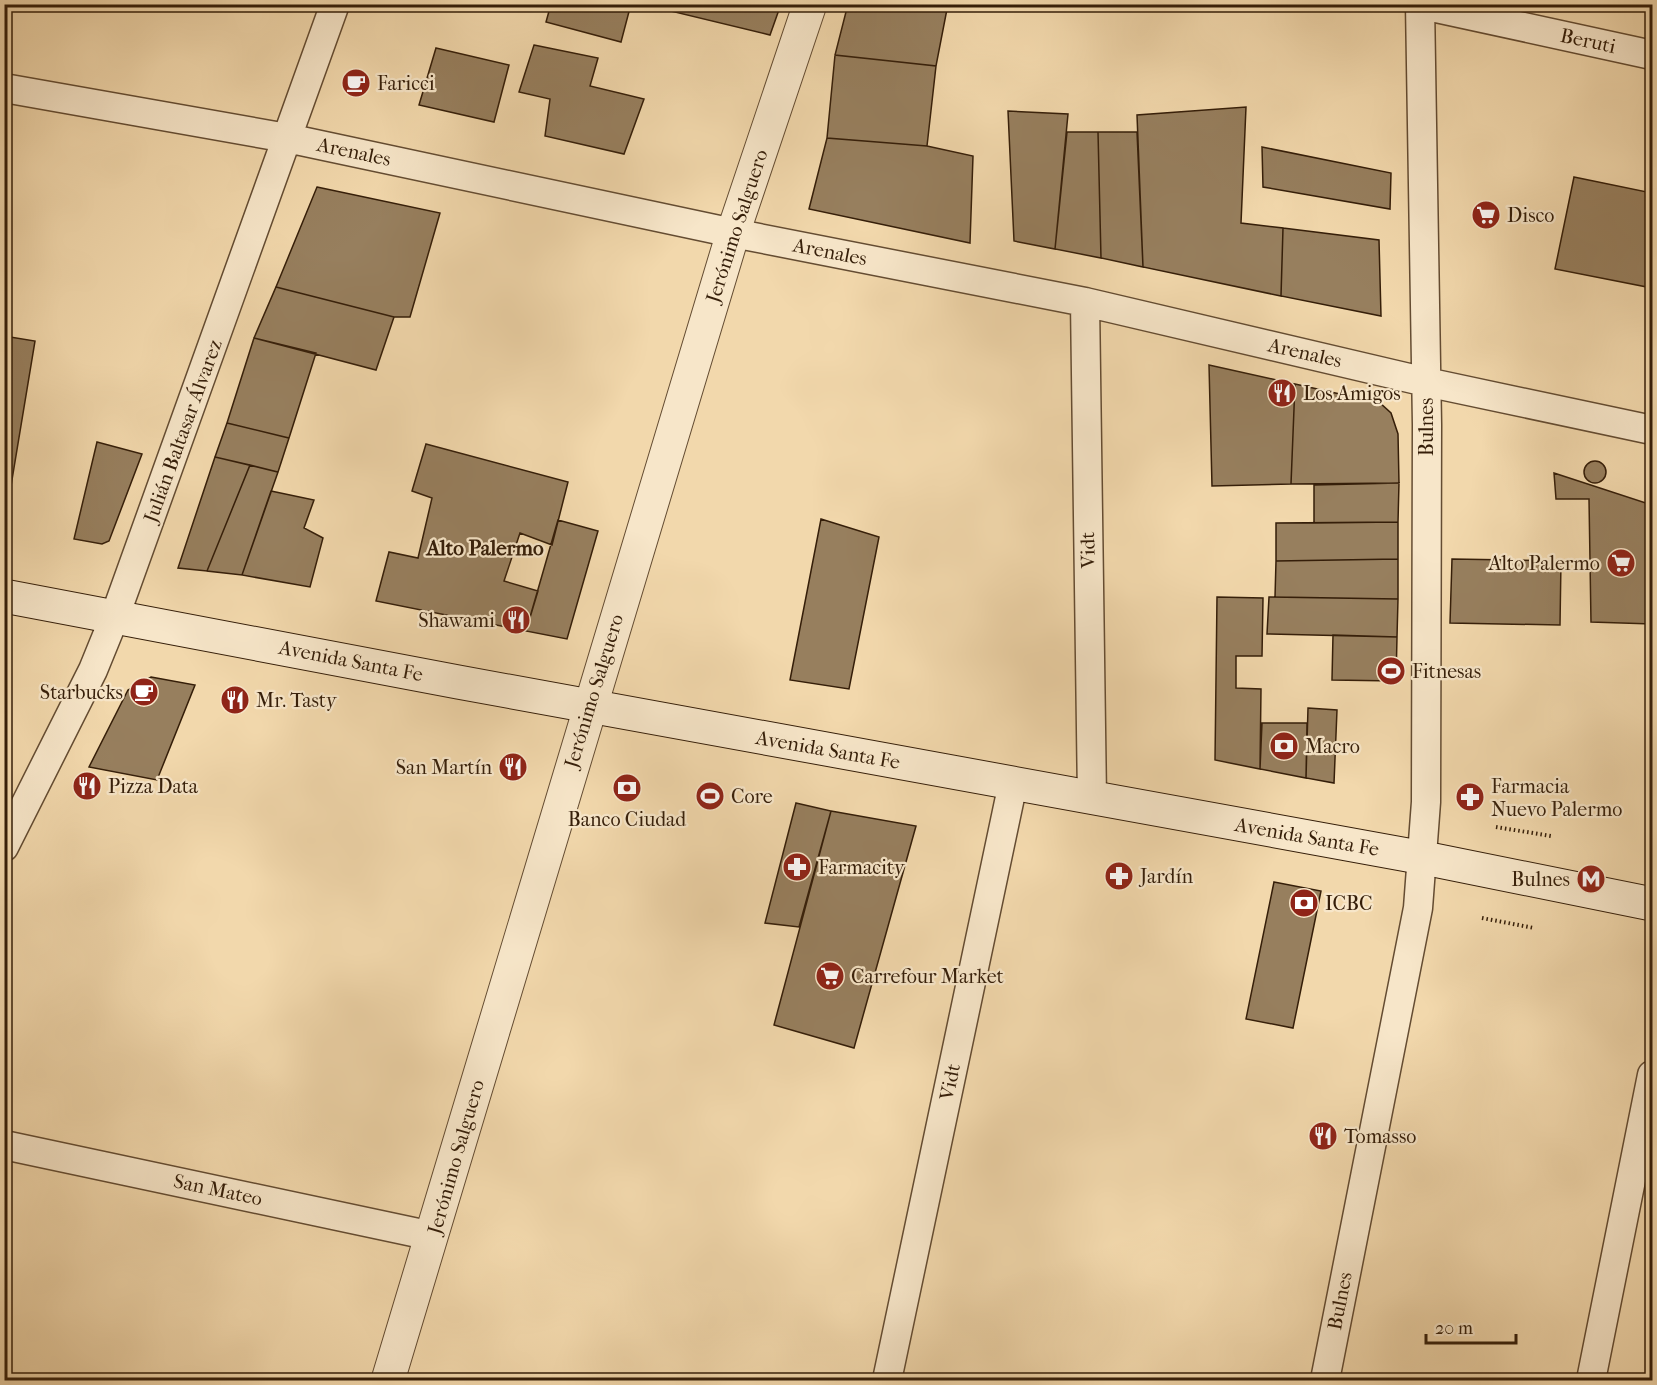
<svg xmlns="http://www.w3.org/2000/svg" width="1657" height="1385" font-family="'IM FELL French Canon',serif">
	<rect width="100%" height="100%" fill="#f2d8ac"/>
	<filter id="stains"><feTurbulence type="fractalNoise" baseFrequency=".00333" numOctaves="4"/><feColorMatrix values="0 0 0 0 .2 0 0 0 0 .09 0 0 0 0 .02 0 0 0 .5 -.17"/></filter>
	<radialGradient id="worn" r=".72"><stop offset=".6" stop-color="#630" stop-opacity="0"/><stop offset="1" stop-color="#630" stop-opacity=".3"/></radialGradient>
	<!-- building -->
	<path fill="#977f5e" stroke="#351e09" stroke-width="1.5" d="M490,4H519L516,10Z
		M551,4H631L621,42L546,22Z
		M654,4H781L770,35L654,7Z
		M848,4H948L936,66L835,55Z
		M534,45L598,58L590,86L644,99L624,154L545,136L550,99L519,92Z
		M436,48L509,65L494,122L419,105Z
		M835,55L936,66L927,146L827,138Z
		M1246,107L1241,223L1283,228L1281,296L1143,267L1137,115Z
		M1008,111L1068,114L1055,249L1014,241Z
		M1067,132H1098L1101,258L1055,249Z
		M1098,132H1137L1143,267L1101,258Z
		M827,138L927,146L973,156L970,243L809,209Z
		M1262,147L1391,173L1390,209L1263,187Z
		M1574,177L1652,193V288L1555,269Z
		M317,187L440,213L410,317H394L276,287Z
		M1283,228L1379,240L1381,316L1281,296Z
		M276,287L394,317L376,370L254,338Z
		M4,336L35,341L4,528Z
		M254,338L316,353L289,438L227,423Z
		M1209,365L1295,384L1291,484L1212,486Z
		M1295,384L1380,403L1391,413L1398,434L1399,483L1291,484Z
		M227,423L289,438L278,472L215,457Z
		M97,442L142,454L109,541L102,544L74,539Z
		M426,444L568,482L552,545L520,533L504,581L538,591L526,631L376,601L389,552L418,558L432,498L412,491Z
		M215,457L250,465L207,571L178,568Z
		M1584 472a11 11 0 1 1 22 0a11 11 0 1 1-22 0Z
		M250,465L278,472L242,575L207,571Z
		M1554,473L1652,505V624L1591,622L1589,499H1556Z
		M1399,483L1398,522L1314,523V485Z
		M271,491L314,500L304,528L323,538L310,587L242,575Z
		M821,519L879,537L849,689L790,680Z
		M558,520L598,531L567,639L526,631Z
		M1398,522V559L1276,561V523Z
		M1398,559V599L1275,597L1276,561Z
		M1452,559L1561,561L1560,625L1450,623Z
		M1217,597L1263,598L1262,656H1236V688L1261,689L1260,769L1215,760Z
		M1269,597L1398,599L1397,637L1267,634Z
		M1333,635L1397,637L1396,681L1332,680Z
		M151,677L195,685L157,780L89,767L128,690Z
		M1308,708L1337,710L1334,783L1306,778Z
		M1262,723H1307L1306,778L1260,769Z
		M796,803L831,811L799,927L765,923Z
		M831,811L916,826L854,1048L774,1025Z
		M1274,882L1321,891L1293,1028L1246,1019Z"/>
	<g fill="none" stroke-linecap="round" stroke-linejoin="round">
		<!-- minor casing -->
		<g stroke="#644c32" stroke-width="31">
			<path id="minor" d="M1418,4L1652,55
				M4,88L287,138L733,233L1085,302L1426,382L1652,430
				M1085,302L1092,799
				M4,847L93,670L115,616L335,4
				M4,1145L432,1236
				M887,1380L1013,783
				M1325,1380L1418,908L1426,802L1427,425L1420,4
				M1591,1380L1652,1075"/>
		</g>
		<!-- tertiary casing -->
		<g stroke="#644c32" stroke-width="35">
			<path id="tertiary" d="M388,1380L733,233L810,4"/>
		</g>
		<!-- secondary casing -->
		<g stroke="#351e09" stroke-width="35">
			<path id="secondary" d="M4,596L458,682L1424,858L1652,904"/>
		</g>
		<!-- path -->
		<path stroke="#351e09" stroke-width="4" stroke-dasharray="1.5 3" stroke-linecap="butt" d="M1496,827L1551,836
			M1482,918L1534,928"/>
		<!-- minor -->
		<use href="#minor" stroke="#f7e6c9" stroke-width="28"/>
		<!-- tertiary -->
		<use href="#tertiary" stroke="#f7e6c9" stroke-width="33"/>
		<!-- secondary -->
		<use href="#secondary" stroke="#f7e6c9" stroke-width="33"/>
	</g>
	<!-- icons -->
	<defs>
		<g id="cafe-disc" transform="scale(1.5)"><circle r="9.5" fill="#8f2418" stroke="#f7e6c9"/><path d="M-5.5-4.5H6V0H3Q3 3.5 0 3.5H-2.5Q-5.5 3.5-5.5 0ZM3-3.2v2h1.7v-2ZM-6 4.5H4V6H-6Z" fill="#fff"/></g>
		<g id="supermarket-disc" transform="scale(1.5)"><circle r="9.5" fill="#8f2418" stroke="#f7e6c9"/><path d="M-6-5.5h2.5l.6 2H6L4.5 2H-2.5L-4.4-4H-6ZM-1.5 3.2a1.3 1.3 0 1 0 .1 0ZM3 3.2a1.3 1.3 0 1 0 .1 0Z" fill="#fff"/></g>
		<g id="restaurant-disc" transform="scale(1.5)"><circle r="9.5" fill="#8f2418" stroke="#f7e6c9"/><path d="M-5-6h1v4h1v-4h1v4h1v-4h1v5L-1.5 .5V6h-2V.5L-5-1ZM5-6V6H3V1.5H1.5Q1.5-4 5-6Z" fill="#fff"/></g>
		<g id="stadium-disc" transform="scale(1.5)"><circle r="9.5" fill="#8f2418" stroke="#f7e6c9"/><path d="M0-5a6.5 5 0 1 0 0 10a6.5 5 0 1 0 0-10ZM-3.5-1.8h7v3.6h-7Z" fill="#fff"/></g>
		<g id="bank-disc" transform="scale(1.5)"><circle r="9.5" fill="#8f2418" stroke="#f7e6c9"/><path d="M-6-4H6V4H-6ZM0-2.3a2.3 2.3 0 1 0 0 4.6a2.3 2.3 0 1 0 0-4.6Z" fill="#fff"/></g>
		<g id="pharmacy-disc" transform="scale(1.5)"><circle r="9.5" fill="#8f2418" stroke="#f7e6c9"/><path d="M-2-6h4v4h4v4h-4v4h-4v-4h-4v-4h4Z" fill="#fff"/></g>
		<g id="metro-disc" transform="scale(1.5)"><circle r="9.5" fill="#8f2418" stroke="#f7e6c9"/><path d="M-5.5 5V-5H-3L0 0L3-5H5.5V5H3V-.5L0 4L-3-.5V5Z" fill="#fff"/></g>
	</defs>
	<g fill-rule="evenodd">
		<use href="#cafe-disc" x="356" y="83"/>
		<use href="#supermarket-disc" x="1486" y="215"/>
		<use href="#restaurant-disc" x="1282" y="393"/>
		<use href="#supermarket-disc" x="1621" y="563"/>
		<use href="#restaurant-disc" x="516" y="620"/>
		<use href="#stadium-disc" x="1391" y="671"/>
		<use href="#cafe-disc" x="144" y="692"/>
		<use href="#restaurant-disc" x="235" y="700"/>
		<use href="#bank-disc" x="1284" y="746"/>
		<use href="#restaurant-disc" x="513" y="767"/>
		<use href="#restaurant-disc" x="87" y="786"/>
		<use href="#bank-disc" x="627" y="788"/>
		<use href="#stadium-disc" x="710" y="796"/>
		<use href="#pharmacy-disc" x="1470" y="797"/>
		<use href="#pharmacy-disc" x="797" y="867"/>
		<use href="#pharmacy-disc" x="1119" y="876"/>
		<use href="#metro-disc" x="1591" y="879"/>
		<use href="#bank-disc" x="1304" y="903"/>
		<use href="#supermarket-disc" x="830" y="976"/>
		<use href="#restaurant-disc" x="1323" y="1136"/>
	</g>
	<g text-anchor="middle" dominant-baseline="central" stroke-width="4.5" stroke-linejoin="round" paint-order="stroke">
		<!-- street labels -->
		<g font-size="20" fill="#351e09" stroke="#f7e6c9">
			<text transform="translate(1588 41) rotate(12)">Beruti</text>
			<text transform="translate(354 152) rotate(12)">Arenales</text>
			<text transform="translate(737 226) rotate(-72)">Jerónimo Salguero</text>
			<text transform="translate(830 252) rotate(11)">Arenales</text>
			<text transform="translate(1305 353) rotate(13)">Arenales</text>
			<text transform="translate(1426 427) rotate(-90)">Bulnes</text>
			<text transform="translate(183 431) rotate(-70)">Julián Baltasar Álvarez</text>
			<text transform="translate(1088 550) rotate(-91)">Vidt</text>
			<text transform="translate(351 661) rotate(11)">Avenida Santa Fe</text>
			<text transform="translate(594 691) rotate(-73)">Jerónimo Salguero</text>
			<text transform="translate(828 750) rotate(10)">Avenida Santa Fe</text>
			<text transform="translate(1307 837) rotate(10)">Avenida Santa Fe</text>
			<text transform="translate(950 1082) rotate(-78)">Vidt</text>
			<text transform="translate(456 1157) rotate(-74)">Jerónimo Salguero</text>
			<text transform="translate(218 1190) rotate(12)">San Mateo</text>
			<text transform="translate(1340 1301) rotate(-79)">Bulnes</text>
		</g>
		<!-- poi labels -->
		<g font-size="20" fill="#351e09" stroke="#f7e6c9" text-anchor="start">
			<text x="377" y="83">Faricci</text>
			<text x="1507" y="215">Disco</text>
			<text x="1303" y="393">Los Amigos</text>
			<text x="1600" y="563" text-anchor="end">Alto Palermo</text>
			<text x="495" y="620" text-anchor="end">Shawami</text>
			<text x="1412" y="671">Fitnesas</text>
			<text x="123" y="692" text-anchor="end">Starbucks</text>
			<text x="256" y="700">Mr. Tasty</text>
			<text x="1305" y="746">Macro</text>
			<text x="492" y="767" text-anchor="end">San Martín</text>
			<text x="108" y="786">Pizza Data</text>
			<text x="1491" y="786">Farmacia<tspan x="1491" dy="23">Nuevo Palermo</tspan></text>
			<text x="731" y="796">Core</text>
			<text x="627" y="819" text-anchor="middle">Banco Ciudad</text>
			<text x="818" y="867">Farmacity</text>
			<text x="1140" y="876">Jardín</text>
			<text x="1570" y="879" text-anchor="end">Bulnes</text>
			<text x="1325" y="903">ICBC</text>
			<text x="851" y="976">Carrefour Market</text>
			<text x="1344" y="1136">Tomasso</text>
		</g>
		<!-- neighbourhood labels -->
		<g font-size="21" font-weight="bold" fill="#351e09" stroke="#f7e6c9">
			<text x="485" y="548">Alto Palermo</text>
		</g>
	</g>
	<!-- margin -->
	<rect width="1657" height="1385" fill="none" stroke="#f2d8ac" stroke-width="24"/>
	<rect x="6" y="6" width="1645" height="1373" fill="none" stroke="#351e09" stroke-width="3"/>
	<rect x="12" y="12" width="1633" height="1361" fill="none" stroke="#351e09" stroke-width="1.5"/>
	<!-- scale -->
	<path d="M1426 1334v9h90v-9" fill="none" stroke="#351e09" stroke-width="3"/>
	<text x="1435" y="1334" font-size="18" fill="#351e09" stroke="#f7e6c9" stroke-width="4.5" paint-order="stroke">20 m</text>
	<rect width="100%" height="100%" filter="url(#stains)"/>
	<rect width="100%" height="100%" fill="url(#worn)"/>
</svg>
